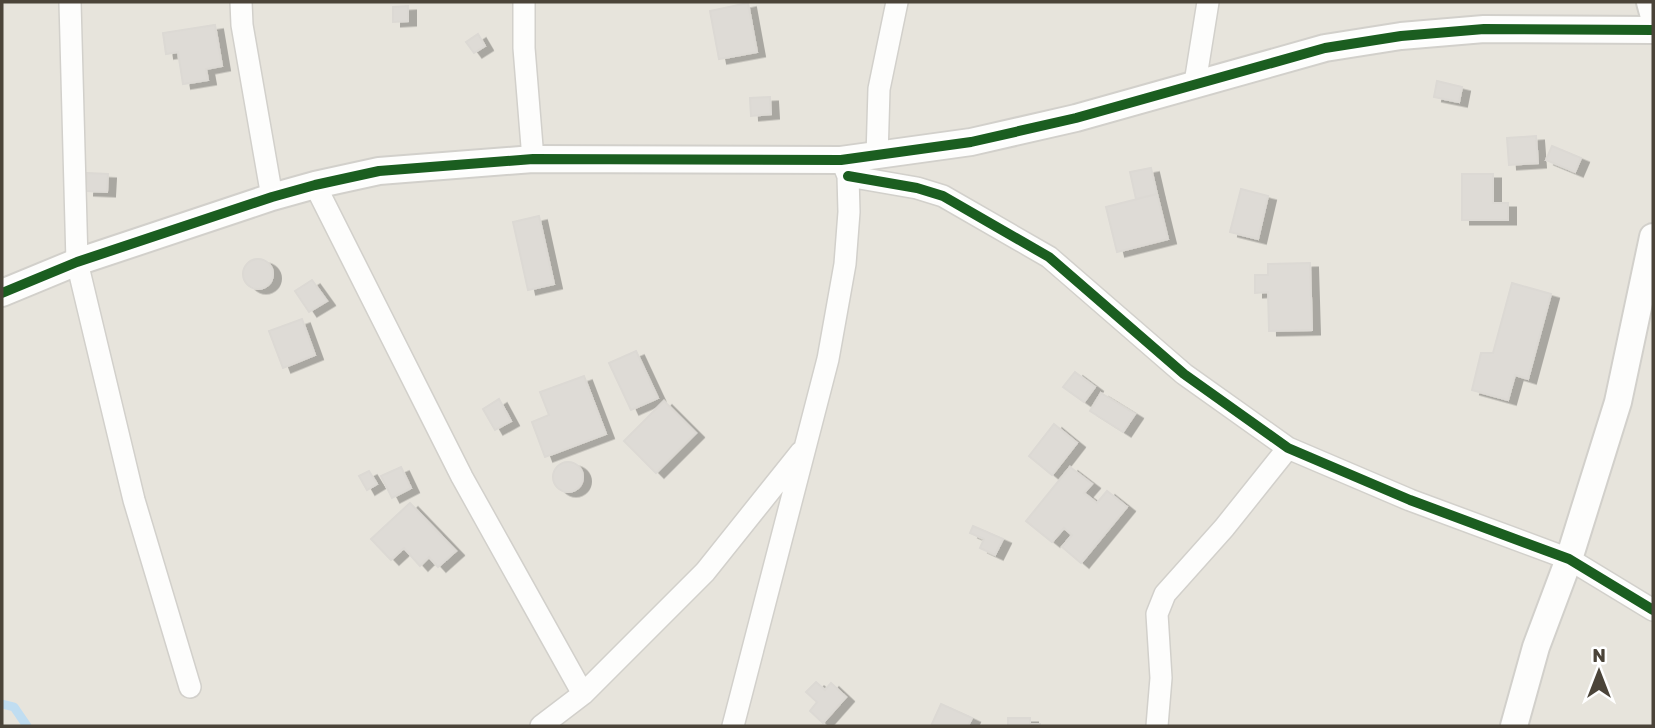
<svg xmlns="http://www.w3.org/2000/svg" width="1655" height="728" font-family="Rubik,sans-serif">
	<defs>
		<filter id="shadow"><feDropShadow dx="8" dy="4.5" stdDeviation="0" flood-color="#0004"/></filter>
	</defs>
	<rect width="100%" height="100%" fill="#f4f2ee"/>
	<!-- residential -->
	<path fill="#e7e4dc" d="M2,2H1653V726H2Z"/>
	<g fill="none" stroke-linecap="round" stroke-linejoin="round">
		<!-- stream -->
		<path stroke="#c0ddf1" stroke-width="9" d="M2,704L14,707L27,726"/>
	</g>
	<!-- building -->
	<path fill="#dedbd6" stroke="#dcd9d4" stroke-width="2" filter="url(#shadow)" d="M748,3L757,52L719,59L710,11Z
		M408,6V21L393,22V7Z
		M215,25L222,66L206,69L208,80L183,84L178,52L166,54L163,33Z
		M478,34L485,46L474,53L466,42Z
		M1437,81L1462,87L1459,102L1434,97Z
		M770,97L771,114L751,116L750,98Z
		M1536,136L1538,163L1509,165L1507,138Z
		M1552,146L1581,158L1575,172L1546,160Z
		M1151,168L1157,194L1136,199L1130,172Z
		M87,173L108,174L107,192L86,191Z
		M1462,174H1493V203H1508V220H1462Z
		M1241,189L1268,196L1258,239L1230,232Z
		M1157,194L1168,239L1117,252L1106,207Z
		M539,216L554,284L528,290L513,222Z
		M243 274a15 15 0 1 1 30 0a15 15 0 1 1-30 0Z
		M1310,263L1312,330L1269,331L1268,292L1255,293V275H1268V264Z
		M312,280L327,301L309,312L295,291Z
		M1512,283L1551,294L1528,379L1515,375L1508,400L1472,390L1481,353H1493Z
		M302,319L315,355L283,368L269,331Z
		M636,351L658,398L631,410L609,363Z
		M1075,372L1095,387L1084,402L1063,387Z
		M584,376L606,434L545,457L532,422L549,415L540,392Z
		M1101,393L1135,414L1123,432L1090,411Z
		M499,399L511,421L495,430L483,409Z
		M664,401L696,433L656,473L624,441Z
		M1054,424L1077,443L1052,475L1029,456Z
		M553 477a15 15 0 1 1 30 0a15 15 0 1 1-30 0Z
		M401,467L411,488L392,498L381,476Z
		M1070,467L1092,484L1084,493L1097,503L1107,491L1127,507L1081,563L1062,547L1072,535L1064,528L1052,542L1026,521Z
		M369,471L377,484L367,490L359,476Z
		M410,503L456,551L438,567L429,557L420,566L404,548L391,560L371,539Z
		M973,526L1003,539L995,555L980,548L984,539L970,533Z
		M816,682L825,690L831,683L846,697L823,723L810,711L817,702L806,692Z
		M941,704L972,718L968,726H931Z
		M1008,718H1030V724H1040V726H1008Z"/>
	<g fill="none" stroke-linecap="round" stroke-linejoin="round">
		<!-- minor casing -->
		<g stroke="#d2d0cb" stroke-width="24">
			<path id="minor" d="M70,2L77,262L134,500L190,687
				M241,2L242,25L272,197
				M524,2V48L533,159
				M1195,83L1208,2
				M877,157L879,89L897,2
				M848,176L917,188L943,196L1049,257L1184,374L1288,448L1410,500L1569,559L1653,610
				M315,185L462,477L583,694
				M541,726L583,694L705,572L801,452
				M733,726L828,359L845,264L849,212L848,176L844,166
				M1157,726L1161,678L1157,614L1165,594L1224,528L1288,448"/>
		</g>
		<!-- tertiary casing -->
		<g stroke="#d2d0cb" stroke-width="30">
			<path id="tertiary" d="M1650,2L1653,13
				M2,293L77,262L272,197L315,185L379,171L533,159L841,160L971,142L1076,118L1325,48L1401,36L1484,29L1653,30
				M1514,726L1536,647L1569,559L1618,402L1653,237"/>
		</g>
		<!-- minor -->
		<use href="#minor" stroke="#fdfdfc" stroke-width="21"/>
		<!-- tertiary -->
		<use href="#tertiary" stroke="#fdfdfc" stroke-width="26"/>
		<!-- cycleway casing -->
		<g stroke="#fff" stroke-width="15">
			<path id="cycleway" d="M848,176L917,188L943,196L1049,257L1184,374L1288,448L1410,500L1569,559L1653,610
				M2,293L77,262L272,197L315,185L379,171L533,159L841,160L971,142L1076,118L1325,48L1401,36L1484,29L1653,30"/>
		</g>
		<!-- cycleway -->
		<use href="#cycleway" stroke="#1b5e20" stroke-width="10"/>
	</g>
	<!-- border -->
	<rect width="1655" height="728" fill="none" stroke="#4b4439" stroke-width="7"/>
	<!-- north arrow -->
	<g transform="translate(1599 672)" stroke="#ffffff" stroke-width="5" paint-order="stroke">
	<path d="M0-5L12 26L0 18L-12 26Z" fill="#4b4439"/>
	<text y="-10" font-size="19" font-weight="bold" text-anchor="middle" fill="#4b4439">N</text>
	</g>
</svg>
